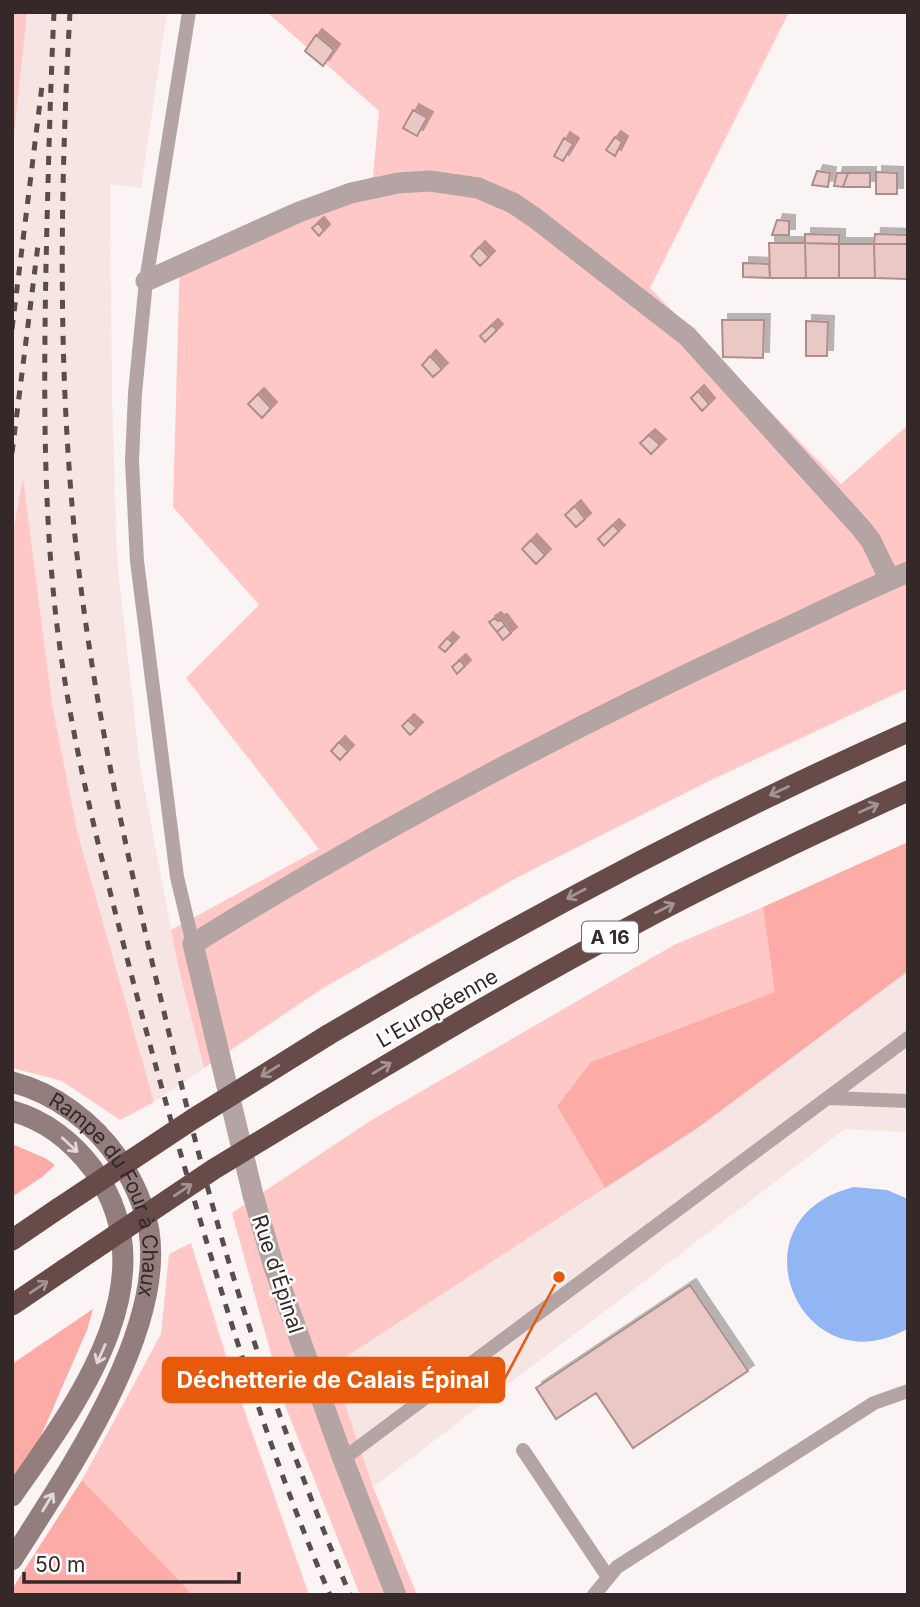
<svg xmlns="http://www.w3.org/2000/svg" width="920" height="1607" font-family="Inter,sans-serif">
	<defs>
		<filter id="shadow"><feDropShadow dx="6" dy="-6" stdDeviation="0" flood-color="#0004"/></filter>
	</defs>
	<rect width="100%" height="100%" fill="#fbf4f4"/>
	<!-- built -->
	<path fill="#f6e5e3" d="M12,12H167L141,188L110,184L112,395L117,559L140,766L179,970L204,1068L154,1102L78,836L52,704L23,481L12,538Z
		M908,971V1132L845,1129L373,1487L332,1366L699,1127Z"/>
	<!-- green -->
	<path fill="#ffc7c5" d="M12,12H27L12,152Z
		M267,12H789L650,288L841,484L908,425V688L707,782L516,878L323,988L204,1068L179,970L171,930L319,849L186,678L259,605L173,507L180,257L325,194L373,177L379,111Z
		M23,478L52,704L78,835L154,1102L120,1120L62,1081L12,1068V538Z
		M763,907L776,992L591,1062L557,1106L605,1188L332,1366L373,1487L417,1595H360L286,1408L232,1213L370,1121L674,945Z
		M191,1243L232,1375L309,1595H193L82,1480L161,1334L169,1254Z"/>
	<!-- forest -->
	<path fill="#fdaba7" d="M908,842V971L699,1127L605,1188L557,1106L591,1062L775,992L763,907Z
		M12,1144L45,1158L55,1165L42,1177L12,1197Z
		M93,1309L87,1330L33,1454L12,1483V1364Z
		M82,1480L193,1595H12V1589Z"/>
	<!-- water -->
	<path fill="#92b5f3" d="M854,1187L887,1190L908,1199V1332L905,1330C800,1387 728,1218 854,1187Z"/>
	<!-- building -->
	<path fill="#e9c8c6" stroke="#ae8e8c" stroke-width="2" filter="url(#shadow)" d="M316,35L334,50L323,66L305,51Z
		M413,110L427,118L417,136L403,128Z
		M615,137L622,142L615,156L606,150Z
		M564,138L573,144L563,161L554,156Z
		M817,171L830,173L828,187L812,185Z
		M876,172L897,173V194H876Z
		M837,173H848L843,187L834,186Z
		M848,173H870V187H843Z
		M777,220L789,221V235H772Z
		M318,223L324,230L319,236L312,228Z
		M805,234L839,235V244L805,243Z
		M875,234L908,235V244H874Z
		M769,243H805L806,278H770Z
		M805,243L839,244V278H806Z
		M839,244H874L875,278H839Z
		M874,244H908L907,279L875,278Z
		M479,247L489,257L480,266L471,256Z
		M743,263L769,264L770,278L743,277Z
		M722,320H764L763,358L723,357Z
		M806,321L828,322L827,356H806Z
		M492,325L497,330L485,342L480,336Z
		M430,356L442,369L433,377L422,365Z
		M698,391L709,404L702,411L691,398Z
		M258,394L271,408L262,418L248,404Z
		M649,435L660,445L651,454L640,443Z
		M575,506L585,519L576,527L565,515Z
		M613,525L619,531L604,546L598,539Z
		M531,540L545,555L536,564L522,549Z
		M495,618L498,621L501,620L505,625L497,632L489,622Z
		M505,625L511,633L503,640L497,632Z
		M447,638L453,643L445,652L439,647Z
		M460,660L465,666L457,674L452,667Z
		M408,720L417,728L410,735L402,726Z
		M339,742L348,751L340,760L331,751Z
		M690,1285L748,1371L633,1448L596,1393L556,1419L536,1388Z"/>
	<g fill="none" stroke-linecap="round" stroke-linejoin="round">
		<!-- lane -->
		<path stroke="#b4a5a4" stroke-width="14" d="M189,12L146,281L135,393L132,461L137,561L177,877L193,944
			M829,1098L908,1101
			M523,1450L608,1577
			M343,1459L908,1038
			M594,1595L617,1567L874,1403L908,1391"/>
		<!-- street -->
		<path stroke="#b4a5a4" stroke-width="21" d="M146,281L299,212L351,193L398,183L430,181L478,188L513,203L535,218L687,336L861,528L871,541L890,580
			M396,1595L343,1459L274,1267L253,1195L193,944C372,833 558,734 749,645C802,621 854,595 908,572"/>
		<!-- secondary -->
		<g stroke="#937e7d" stroke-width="21">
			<path id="s1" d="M12,1082C55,1093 93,1122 118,1158C133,1180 144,1204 149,1231C165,1334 65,1476 12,1560"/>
			<path d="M12,1111C45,1120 73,1142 93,1169C173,1279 75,1406 12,1496"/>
		</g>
		<!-- highway -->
		<path stroke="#674b49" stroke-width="21" d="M328,1035C516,924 708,821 908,732
			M323,1103C422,1044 520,985 622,931C715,880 811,835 908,791
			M12,1240L59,1208
			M12,1305L65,1269"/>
		<!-- rail -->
		<path stroke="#594d4d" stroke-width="5" stroke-dasharray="9 9" stroke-linecap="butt" d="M54,12C50,96 48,181 46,265C44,376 43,488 54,599C65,707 90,814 117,919C135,990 154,1061 174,1131C220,1288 265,1445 330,1595
			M70,12C61,172 58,333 71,493C84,653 117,810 153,966C177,1066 200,1167 230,1266C264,1378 305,1487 350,1595
			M12,329L42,86
			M12,453L38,245"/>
		<!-- highway-bridge -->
		<path stroke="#674b49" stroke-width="21" d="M59,1208L193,1119L328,1035
			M65,1269L214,1169L323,1103"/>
	</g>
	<!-- one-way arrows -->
	<defs><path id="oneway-shaft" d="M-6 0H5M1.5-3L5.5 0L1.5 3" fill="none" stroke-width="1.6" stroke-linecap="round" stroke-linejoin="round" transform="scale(1.75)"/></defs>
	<g stroke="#a49392">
		<use href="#oneway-shaft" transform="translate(779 791) rotate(154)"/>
		<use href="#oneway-shaft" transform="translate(869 808) rotate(-24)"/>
		<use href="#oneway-shaft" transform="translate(576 894) rotate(152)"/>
		<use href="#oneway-shaft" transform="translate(665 908) rotate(-27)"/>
		<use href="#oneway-shaft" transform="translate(382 1068) rotate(-31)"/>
		<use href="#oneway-shaft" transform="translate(270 1071) rotate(148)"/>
		<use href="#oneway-shaft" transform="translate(183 1190) rotate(-34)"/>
		<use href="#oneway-shaft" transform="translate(39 1287) rotate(-34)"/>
	</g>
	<g stroke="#dfd8d8">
		<use href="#oneway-shaft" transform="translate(70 1145) rotate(43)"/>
		<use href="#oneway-shaft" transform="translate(101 1354) rotate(114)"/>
		<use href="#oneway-shaft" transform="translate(48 1502) rotate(-59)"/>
	</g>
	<g text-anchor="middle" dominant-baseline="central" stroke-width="5" stroke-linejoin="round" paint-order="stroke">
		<!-- shield labels -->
		<rect fill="#fff" stroke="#726868" stroke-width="2" x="582" y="921.5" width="56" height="31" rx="5"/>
		<g font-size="19" font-weight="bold" fill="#352828">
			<text x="610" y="937">A 16</text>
		</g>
		<!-- street labels -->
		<g font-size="21" fill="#352828" stroke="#fff">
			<text transform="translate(437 1008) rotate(-30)">L'Européenne</text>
			<text stroke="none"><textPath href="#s1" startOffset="161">Rampe du Four à Chaux</textPath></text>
			<text transform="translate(278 1274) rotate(72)">Rue d'Épinal</text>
		</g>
	</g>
	<!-- callouts -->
	<path fill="none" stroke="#e8590c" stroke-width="2.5" d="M559 1277L504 1380"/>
	<circle fill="#e8590c" stroke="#fff" stroke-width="2.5" cx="559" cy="1277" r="7"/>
	<rect fill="#e8590c" stroke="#e8590c" stroke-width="2.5" x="163" y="1358" width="341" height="44" rx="7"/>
	<g font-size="23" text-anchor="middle" font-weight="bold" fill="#fff">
		<text x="333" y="1388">Déchetterie de Calais Épinal</text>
	</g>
	<!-- border -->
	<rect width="920" height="1607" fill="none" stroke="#352828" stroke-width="28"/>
	<!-- scale -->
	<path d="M24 1572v10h215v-10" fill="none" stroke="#352828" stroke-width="3.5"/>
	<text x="35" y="1572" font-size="21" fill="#352828" stroke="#ffffff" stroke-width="5" paint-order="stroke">50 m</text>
</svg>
